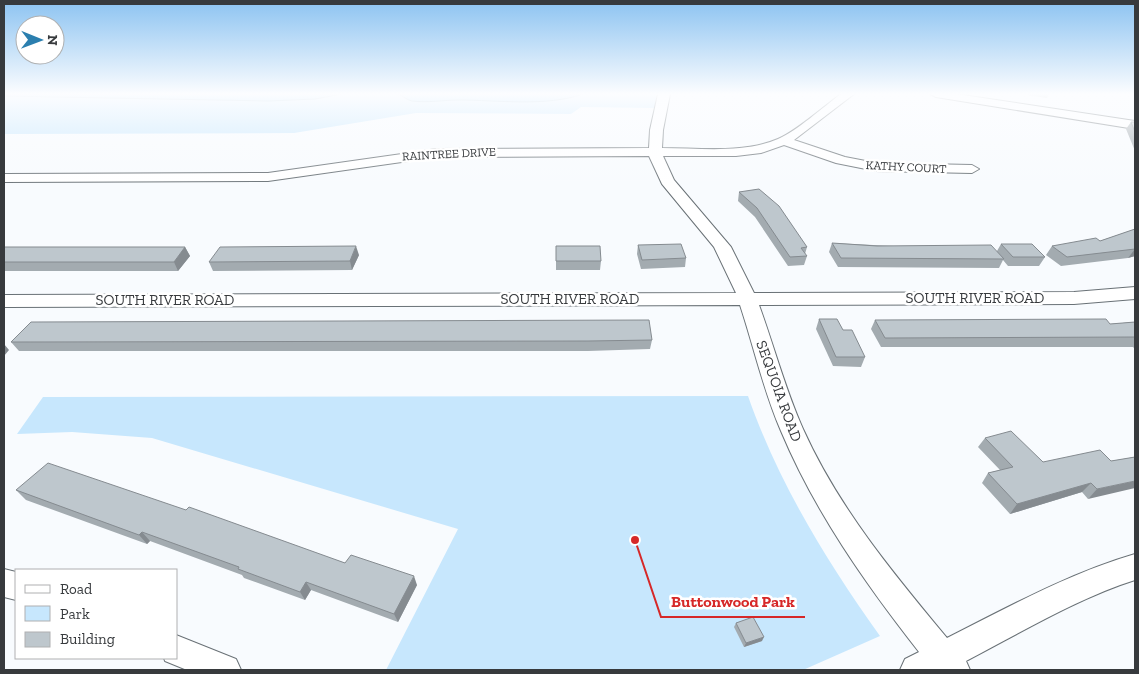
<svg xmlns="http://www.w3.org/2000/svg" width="1139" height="674" font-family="'Zilla Slab',serif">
	<rect width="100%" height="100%" fill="#f8fbfe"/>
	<!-- green -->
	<path fill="#c7e7fd" d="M4,94H656L655,108L581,107L571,114L416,113L294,133L4,134Z
		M748,396C778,482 827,562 880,636L803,670H386L458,529L152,438L72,432L17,434L43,397Z"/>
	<!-- water -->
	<path fill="#a3d9fe" stroke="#83a9c4" d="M4,94H342L315,99L269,101L4,96Z
		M398,94H583C546,107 497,100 459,100C443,100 428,103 412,101C407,100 403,96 398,94Z"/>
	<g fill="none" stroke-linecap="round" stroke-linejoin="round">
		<!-- minor casing -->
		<g stroke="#697176" stroke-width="2">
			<path id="minor" d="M658,94H670L663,130L662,148C699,148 743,154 778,139C797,131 823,107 841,94H854L794,140L845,157L876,163L972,165L979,169L972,173L876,171L836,163L784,145L761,153L736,156H663L674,180L731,247L754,293L1074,292L1135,287V299L1074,304L759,305C774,346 785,389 803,429C838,507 893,573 947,638C1008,607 1070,573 1135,554V580C1078,598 1020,633 966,661L970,670H900L905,659L919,652C865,583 815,512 781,431C763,390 754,347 740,305L4,307V295L736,293L714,247L662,184L649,156L437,157L268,181L4,182V174L268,173L437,149L649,148L650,130Z
				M930,94H956L1135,121V129L936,97Z
				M4,569L16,572V600L4,597Z
				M176,635L236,659L241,670H187L165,661L164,658H176Z"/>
		</g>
		<!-- minor -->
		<use href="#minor" fill="#fff" fill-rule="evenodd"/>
	</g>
	<!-- wall -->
	<path fill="#a3abb0" d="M1027,94H1049L1047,98L1027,95Z
		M1131,122H1135V151L1126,129Z
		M739,192L807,247L805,254L807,256L804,265L788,266L755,217L738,201Z
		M1135,229V256L1128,258L1061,266L1046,255L1052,246L1100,241Z
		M832,243L997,251L1001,244L1045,257L1039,266H1008L1003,260L999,268L838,267L829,252Z
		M638,245L686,258L685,267L641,269L637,254Z
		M556,246L601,261L600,270H556Z
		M4,247H185L190,256L178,271H4Z
		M359,255L352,270L213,271L209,262Z
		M819,319L843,330L865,357L861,367L833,366L816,329Z
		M875,320L1110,324L1135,322V349L1133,347H881L871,329Z
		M652,340L650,349L588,351H19L11,342Z
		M985,438L1043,462L1111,461L1135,457L1088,499L1082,492L1010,514L982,483L988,473L1000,470L978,447Z
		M16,490L186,510L345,563L417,585L398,622L311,590L305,600L244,578L242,575L150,541L147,544L26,500Z
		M736,623L762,641L744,647L734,627Z"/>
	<!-- shaded-wall -->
	<path fill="#858b90" d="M356,246L359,255L352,270L350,261Z
		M185,247L190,256L178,271L174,262Z
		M1135,249V256L1128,258Z
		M4,344L9,350L4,356Z
		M1135,481V488L1088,499L1097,489Z
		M1091,483L1082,492L1010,514L1017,504Z
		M142,532L150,541L147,544L139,535Z
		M414,576L417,585L398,622L394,614Z
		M306,582L311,590L305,600L300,592Z
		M764,637L762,641L744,647L746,643Z"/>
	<!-- building -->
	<path fill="#bec7cd" stroke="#858b90" d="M1131,122H1135V132Z
		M759,189L779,206L807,247L801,248L807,256L790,257L757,208L739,192Z
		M1135,229V249L1067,257L1052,246L1096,238L1100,241Z
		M832,243L877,246L991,245L1004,259L841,258Z
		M681,244L686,258L642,260L638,245Z
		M1001,244H1032L1045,257H1013Z
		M356,246L350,261L209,262L220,247Z
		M556,246H600L601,261H556Z
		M4,247H185L174,262H4Z
		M819,319H837L843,330H852L865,357H836Z
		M1106,319L1110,324L1135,322V337L885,338L875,320Z
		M649,320L652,340L588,341L11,342L31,322Z
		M1011,431L1043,462L1100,450L1111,461L1135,457V481L1097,489L1091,483L1017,504L988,473L1013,467L985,438Z
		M48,463L186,510L189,507L345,563L351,555L414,576L394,614L306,582L300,592L238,569L239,567L142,532L139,535L16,490Z
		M753,617L764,637L746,643L736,623Z"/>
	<!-- sky -->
	<linearGradient id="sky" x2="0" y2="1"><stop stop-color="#8cc3f1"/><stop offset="0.5" stop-color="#fcfdff"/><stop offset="1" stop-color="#fcfdff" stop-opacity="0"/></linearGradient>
	<rect width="1139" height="188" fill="url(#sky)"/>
	<g text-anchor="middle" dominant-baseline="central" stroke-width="5" stroke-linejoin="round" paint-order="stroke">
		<!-- far-street labels -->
		<g font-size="12" fill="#373a3d" stroke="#fff">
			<text transform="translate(449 154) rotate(-3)">RAINTREE DRIVE</text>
			<text transform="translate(906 167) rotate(3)">KATHY COURT</text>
		</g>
		<!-- street labels -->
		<g font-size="15" fill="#373a3d" stroke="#fff">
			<text x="975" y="298">SOUTH RIVER ROAD</text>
			<text x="570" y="299">SOUTH RIVER ROAD</text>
			<text x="165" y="300">SOUTH RIVER ROAD</text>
			<text transform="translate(779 391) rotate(70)">SEQUOIA ROAD</text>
		</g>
	</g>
	<!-- callouts -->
	<path fill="none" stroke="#d62828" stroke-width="2" d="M635 540L661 617H805"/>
	<circle fill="#d62828" stroke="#fff" stroke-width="2" cx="635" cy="540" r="5"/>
	<g font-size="16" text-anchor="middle" font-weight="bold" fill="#d62828" stroke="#fff" stroke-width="5" stroke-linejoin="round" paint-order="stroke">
		<text x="733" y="607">Buttonwood Park</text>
	</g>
	<!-- border -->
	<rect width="1139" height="674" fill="none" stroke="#373a3d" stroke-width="10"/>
	<!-- legend -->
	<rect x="15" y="569" width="162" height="90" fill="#ffffff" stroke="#afb0b1"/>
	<rect x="25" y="585" width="25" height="8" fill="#ffffff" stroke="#afb0b1"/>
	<text x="60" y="594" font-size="15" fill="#373a3d">Road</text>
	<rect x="25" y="606" width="25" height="15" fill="#c7e7fd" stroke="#afb0b1"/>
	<text x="60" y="619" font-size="15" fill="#373a3d">Park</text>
	<rect x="25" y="632" width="25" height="15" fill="#bec7cd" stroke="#afb0b1"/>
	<text x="60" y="644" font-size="15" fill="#373a3d">Building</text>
	<!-- north arrow -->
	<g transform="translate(40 40) rotate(91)"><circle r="24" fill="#ffffff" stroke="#afb0b1"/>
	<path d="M0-4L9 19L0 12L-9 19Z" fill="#2b7faf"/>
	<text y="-8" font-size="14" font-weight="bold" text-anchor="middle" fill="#373a3d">N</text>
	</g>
</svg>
